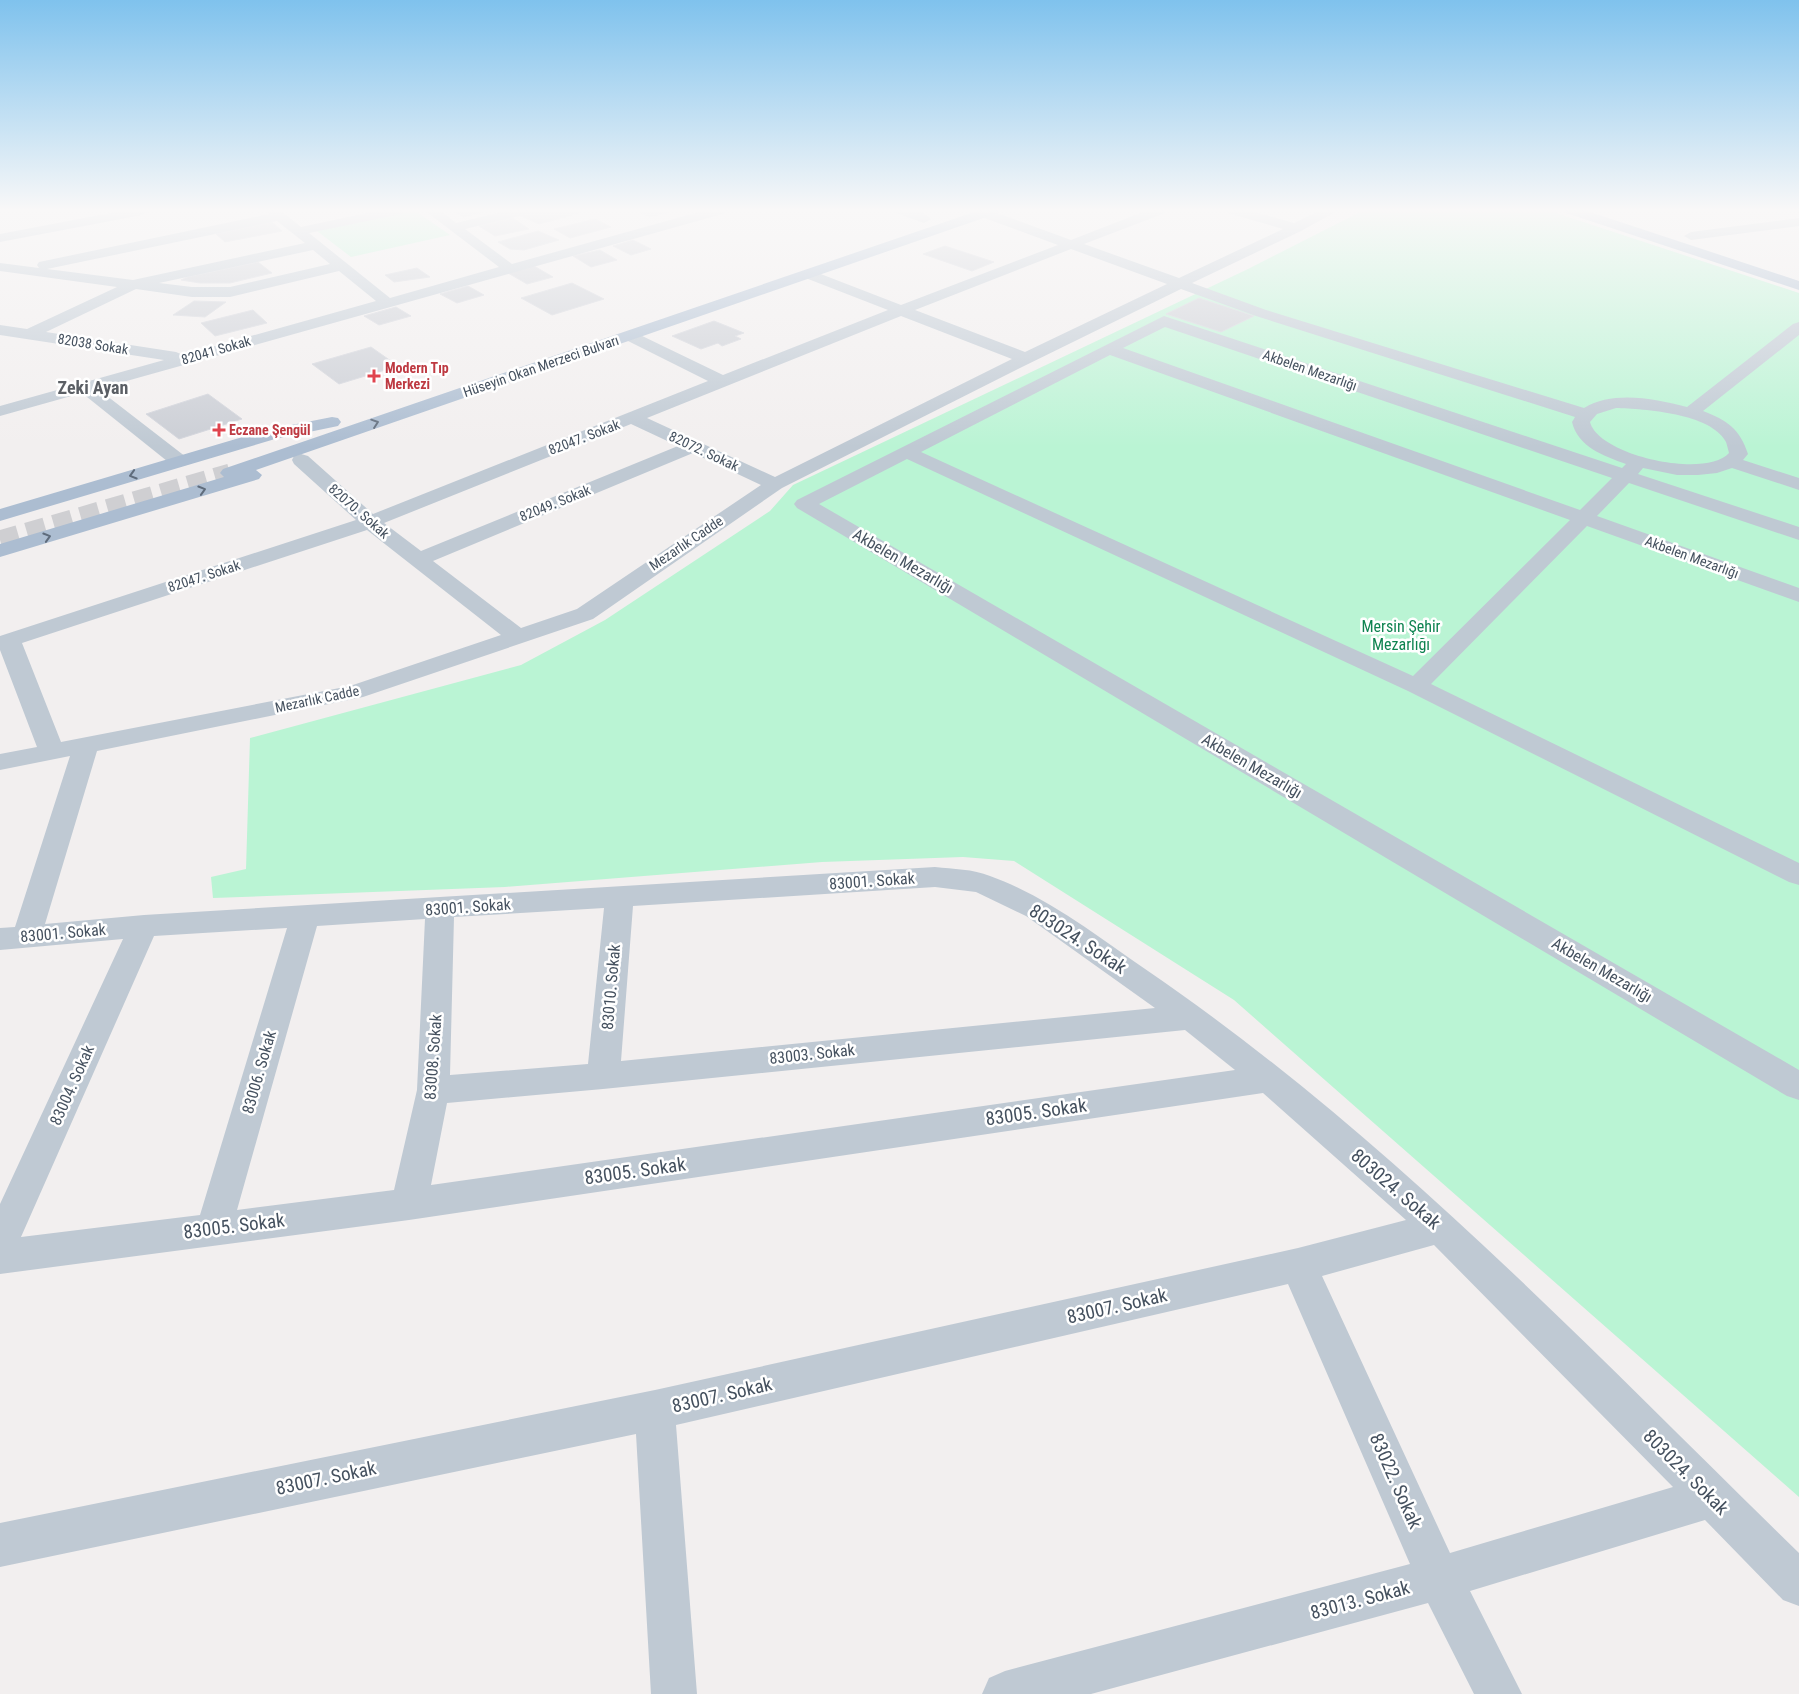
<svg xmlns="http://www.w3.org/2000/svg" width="1799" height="1694" font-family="'Roboto Condensed',sans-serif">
	<rect width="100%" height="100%" fill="#f2efef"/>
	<!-- green -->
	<path fill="#baf4d4" d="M414,210L450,235L351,257L317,231Z
		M1364,210H1547L1799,293V1497L1234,1000L1014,861L963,857L822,862L505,887L213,898L211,877L246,869L250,738L521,665L605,620L770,511L793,485L1248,269Z"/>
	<!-- building -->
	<path fill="#cbced5" stroke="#d3d5dc" d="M450,210H492L464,217Z
		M542,210H573L580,213L539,224L521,216Z
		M635,210H670L673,211L650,217Z
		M513,218L529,229L495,236L479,226Z
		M595,219L611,227L570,238L554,229Z
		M272,222L282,231L225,242L216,234Z
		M538,231L559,240L524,250L510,249L498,242Z
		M633,240L651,249L631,255L613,246Z
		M945,246L994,262L972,271L923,254Z
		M600,250L617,260L591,267L573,256Z
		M258,262L272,273L230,283H200L181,280L187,277Z
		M534,266L553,277L527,284L508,273Z
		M417,268L430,277L394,282L385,275Z
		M572,283L604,299L552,315L521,298Z
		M468,286L484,295L457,303L440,294Z
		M1199,298L1254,316L1221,332L1166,314Z
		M194,301L226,302L205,317L173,315Z
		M396,307L411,316L379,325L364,316Z
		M253,310L267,323L215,336L201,323Z
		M714,321L744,333L735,336L741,339L722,346L718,343L701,349L672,336Z
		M371,347L398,366L339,384L312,364Z
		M208,394L242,419L179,439L146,414Z"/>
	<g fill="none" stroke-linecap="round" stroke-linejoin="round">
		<!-- major-tunnel -->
		<path stroke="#cfcfd2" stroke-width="19" stroke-dasharray="19 9" stroke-linecap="butt" d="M0,540L230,473"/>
		<!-- minor -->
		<path fill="#bfc9d3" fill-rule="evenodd" d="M126,210L149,211L142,215L0,242V234Z
			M265,210H280L301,227L381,210H408L401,214L309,233L390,298L499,267L424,210H440L456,223L510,210H534L532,213L465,229L512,264L706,210H728L726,213L98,389L186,457L188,461L186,465L179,467L172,465L82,393L0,416V406L164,360L0,335V325L27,329L117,287L0,271V263L39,268L37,265L39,262L44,261L269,214ZM277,221L305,243L133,280L47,269ZM313,250L330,264L230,287H192L159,283ZM339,271L376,301L183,355L176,352L46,332L136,289L192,297H230Z
			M894,210C907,210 922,209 931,219L924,223L896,213Z
			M979,210H989L1071,240L1148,210H1167L1165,213L1084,244L1179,278L1283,229L1228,213L1226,210H1248L1294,223L1321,210H1339L1301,231L1192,283L1266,310L1584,408C1614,390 1655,399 1687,407L1793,324L1799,322V335L1703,411C1727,420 1740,429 1748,454L1743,460L1799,478V490L1732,468L1717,473L1698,475H1677L1643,468L1638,474L1799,527V540L1629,483L1597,516L1799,588V602L1587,526L1431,684L1799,863V885L1789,882L1408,691L907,459L819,504L1799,1070V1100L1787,1096L797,508L794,504L797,500L1164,316L1622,468L1626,464C1604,456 1578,447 1572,422L1575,417L1256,316L1181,289L1020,368L782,488L593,619L363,697L97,751L45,924L144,915L935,867C953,869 973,869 990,876C1048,897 1098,937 1148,971C1389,1136 1591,1350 1799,1553V1606L1783,1600L1705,1520L1470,1591L1522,1694H1474L1428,1603L1091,1694H982L989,1678L1005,1671L1410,1564L1288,1284L676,1425L697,1694H651L636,1434L0,1567V1523L655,1390L1298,1248L1406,1220L1263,1093L409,1220L0,1274V1204L123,939L0,950V928L15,927L70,756L0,770V754L37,747L0,650V636L356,520L294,464L292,460L294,456L301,454L308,456L373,514L708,381L624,339L622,336L624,333H636L723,375L888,310L803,277L801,274L803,271H813L901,305L1058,245L979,216L977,213ZM1071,249L1167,284L1025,352L915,310ZM901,316L1012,359L775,477L647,418ZM1165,327L1612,478L1580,510L1123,348ZM1110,355L1570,520L1413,676L921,452ZM1616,408C1644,409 1711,413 1726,442C1727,445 1728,449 1729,453C1706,479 1599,456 1590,422L1597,414ZM631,424L678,446L421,551L384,523ZM693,453L761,485L577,609L521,628L433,561ZM367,530L501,635L350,686L61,742L22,643ZM935,887L976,892L1026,916L1155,1008L621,1061L633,906ZM604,908L588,1064L450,1075L454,917ZM425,919L417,1090L394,1190L237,1210L317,926ZM287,928L200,1215L21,1237L154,936ZM1185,1030L1235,1070L431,1185L447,1103L603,1089ZM1434,1245L1673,1487L1450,1553L1322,1276Z
			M1799,218V226L1691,240L1684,236L1691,232Z"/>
		<!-- major -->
		<path fill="#acbdd1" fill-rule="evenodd" d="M980,210H1000L998,213L256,470L262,475L259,479L0,557V544L224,477L220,473L223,469Z
			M1564,210H1584L1799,281V290L1566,213Z
			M332,417L338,418L341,422L338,426L275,439L0,521V509L266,430Z"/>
	</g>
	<!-- one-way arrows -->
	<defs><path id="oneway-chevron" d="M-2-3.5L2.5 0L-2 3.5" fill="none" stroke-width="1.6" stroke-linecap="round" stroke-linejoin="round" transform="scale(1.25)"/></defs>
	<g stroke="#5f6c7c">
		<use href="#oneway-chevron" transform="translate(375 423) rotate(-19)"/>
		<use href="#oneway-chevron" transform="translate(133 475) rotate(163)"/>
		<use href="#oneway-chevron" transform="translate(202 490) rotate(-17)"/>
		<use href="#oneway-chevron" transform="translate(47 537) rotate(-17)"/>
	</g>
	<!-- sky -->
	<linearGradient id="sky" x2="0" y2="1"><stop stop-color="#7fc2ed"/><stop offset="0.47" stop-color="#f9f8f8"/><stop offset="1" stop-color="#f9f8f8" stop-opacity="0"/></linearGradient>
	<rect width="1799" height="447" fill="url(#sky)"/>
	<!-- markers -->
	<g fill="#e0444e" stroke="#fff" stroke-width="2">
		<path d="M371.5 368.5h5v5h5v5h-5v5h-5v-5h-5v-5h5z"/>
		<path d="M216.5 422.5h5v5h5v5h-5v5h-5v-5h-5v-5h5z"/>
	</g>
	<g text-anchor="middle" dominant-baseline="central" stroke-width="5" stroke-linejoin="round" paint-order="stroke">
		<!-- far-street labels -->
		<g font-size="14" fill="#45515f" stroke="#fff">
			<text transform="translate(93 344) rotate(9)">82038 Sokak</text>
			<text transform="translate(216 350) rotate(-16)">82041 Sokak</text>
			<text transform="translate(541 366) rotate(-19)">Hüseyin Okan Merzeci Bulvarı</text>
			<text transform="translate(1310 370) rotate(19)">Akbelen Mezarlığı</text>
			<text transform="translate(584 437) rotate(-21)">82047. Sokak</text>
			<text transform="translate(704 451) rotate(25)">82072. Sokak</text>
			<text transform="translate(555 503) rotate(-22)">82049. Sokak</text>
			<text transform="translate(359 511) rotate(41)">82070. Sokak</text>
			<text transform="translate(686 543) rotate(-34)">Mezarlık Cadde</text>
			<text transform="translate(1692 557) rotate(20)">Akbelen Mezarlığı</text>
			<text transform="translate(204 576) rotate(-18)">82047. Sokak</text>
			<text transform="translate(317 699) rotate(-12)">Mezarlık Cadde</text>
		</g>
		<!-- far-health labels -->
		<g font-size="14" font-weight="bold" fill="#be3a42" stroke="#fff" text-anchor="start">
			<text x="385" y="368">Modern Tıp<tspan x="385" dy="16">Merkezi</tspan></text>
			<text x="229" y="430">Eczane Şengül</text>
		</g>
		<!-- street labels -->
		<g font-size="16" fill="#45515f" stroke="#fff">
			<text transform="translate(903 561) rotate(30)">Akbelen Mezarlığı</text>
			<text transform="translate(1252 766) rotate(30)">Akbelen Mezarlığı</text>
			<text transform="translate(872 881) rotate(-4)">83001. Sokak</text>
			<text transform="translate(468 907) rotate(-4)">83001. Sokak</text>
			<text transform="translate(63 933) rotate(-5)">83001. Sokak</text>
			<text transform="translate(1602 970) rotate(30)">Akbelen Mezarlığı</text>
			<text transform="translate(611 987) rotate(-85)">83010. Sokak</text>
			<text transform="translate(812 1054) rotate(-6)">83003. Sokak</text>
			<text transform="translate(433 1057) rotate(-86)">83008. Sokak</text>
			<text transform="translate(259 1072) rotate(-74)">83006. Sokak</text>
			<text transform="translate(72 1085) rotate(-66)">83004. Sokak</text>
		</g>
		<!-- park labels -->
		<g font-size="16" fill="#0e8350" stroke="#fff">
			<text x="1401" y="626">Mersin Şehir<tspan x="1401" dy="18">Mezarlığı</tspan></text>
		</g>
		<!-- far-district labels -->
		<g font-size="18" font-weight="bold" fill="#5b5f65" stroke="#fff">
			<text x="93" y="387">Zeki Ayan</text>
		</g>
		<!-- near-street labels -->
		<g font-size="19" fill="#45515f" stroke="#fff">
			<text transform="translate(1078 939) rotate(33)">803024. Sokak</text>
			<text transform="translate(1036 1112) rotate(-8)">83005. Sokak</text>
			<text transform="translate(635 1171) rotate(-8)">83005. Sokak</text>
			<text transform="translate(1396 1189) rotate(41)">803024. Sokak</text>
			<text transform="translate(234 1226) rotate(-7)">83005. Sokak</text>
			<text transform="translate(1117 1306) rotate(-13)">83007. Sokak</text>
			<text transform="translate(722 1395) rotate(-13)">83007. Sokak</text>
			<text transform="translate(1686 1472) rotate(45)">803024. Sokak</text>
			<text transform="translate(326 1478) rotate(-12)">83007. Sokak</text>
			<text transform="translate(1396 1481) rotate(66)">83022. Sokak</text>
			<text transform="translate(1360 1600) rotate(-15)">83013. Sokak</text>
		</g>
	</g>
</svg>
